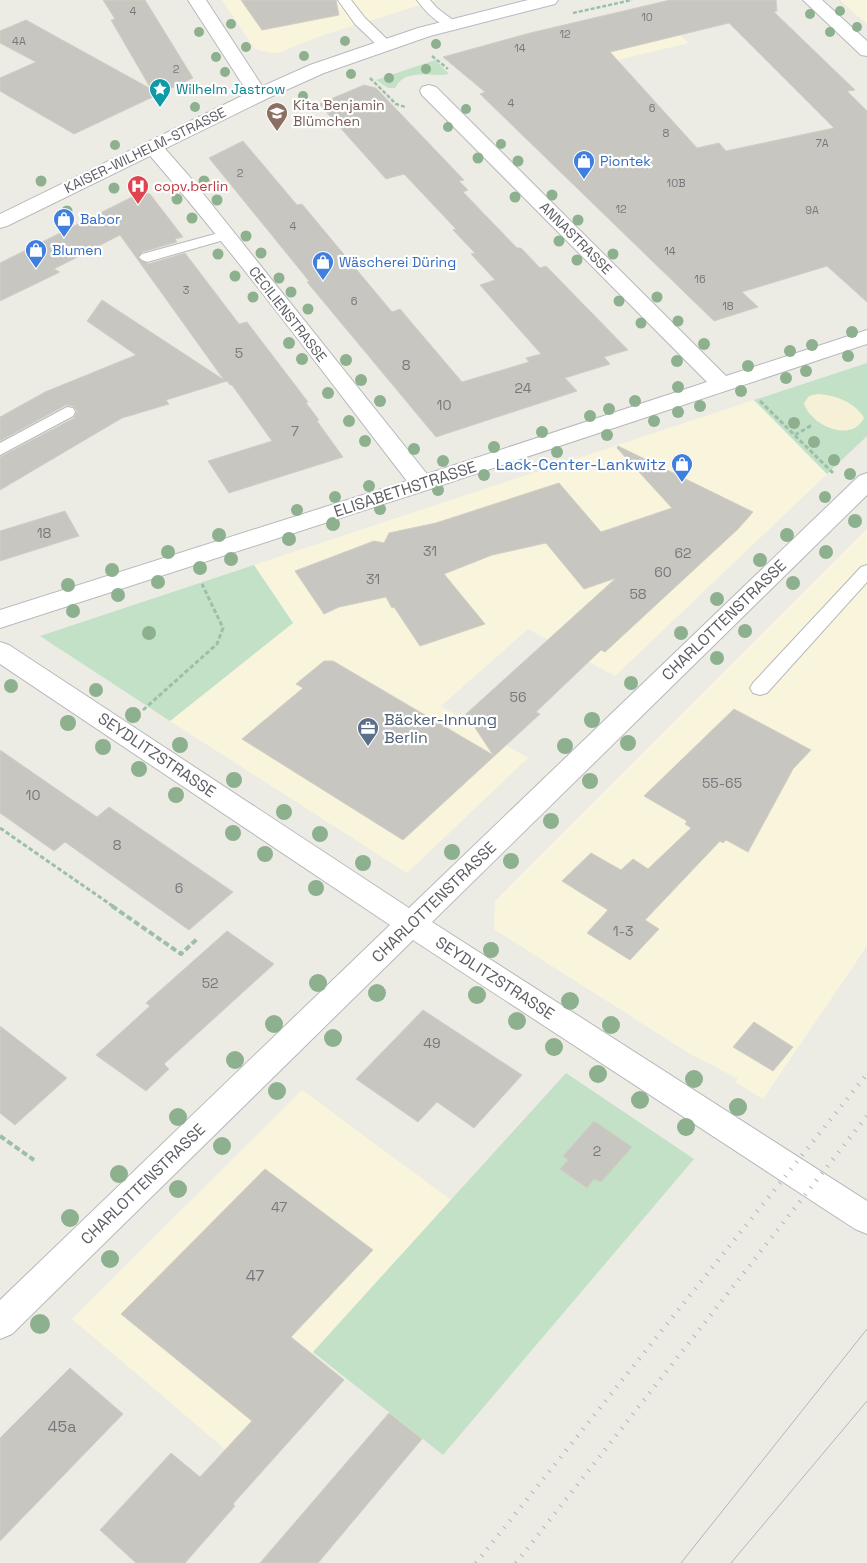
<svg xmlns="http://www.w3.org/2000/svg" width="867" height="1563" font-family="'Space Grotesk',sans-serif">
	<rect width="100%" height="100%" fill="#edece4"/>
	<!-- commercial -->
	<path fill="#f9f5dc" d="M222,0H437L323,35L278,53H271L255,49Z
		M840,0H867V24Z
		M646,6L689,43L617,60L581,21Z
		M754,400L827,474L615,676L528,629L441,706L528,758L407,873L170,721L293,623L254,565Z
		M867,529V946L763,1099L735,1082L738,1079L687,1052L494,929L495,901Z
		M302,1090L451,1200L225,1449L72,1319Z"/>
	<!-- green -->
	<path fill="#c3e1c6" d="M435,60L449,74C431,78 406,67 395,88H388L376,80Z
		M867,363V436L827,474L754,400Z
		M254,565L293,623L170,721L40,636Z
		M566,1073L694,1159L443,1455L313,1352Z"/>
	<!-- sand -->
	<path fill="#f6f1d6" d="M818,394C835,395 855,402 864,418C851,444 810,425 804,403L809,396Z"/>
	<!-- building -->
	<path fill="#c8c6c1" stroke="#d1cec3" fill-rule="evenodd" d="M103,0H145L193,78L74,134L0,91V78L36,62L0,43V31L26,20L151,89L111,20L115,19Z
		M241,0H336L339,15L262,30Z
		M670,0H776L777,11L774,12L855,90L847,91L867,111V302L827,266L742,292L758,307L714,321L480,94L485,92L443,57L530,33ZM729,23L834,128L726,151L719,143L697,148L610,52Z
		M364,85L376,88L464,180L459,181L468,190L463,192L517,248H521L540,268L546,266L628,350L604,357L610,364L565,378L577,391L436,437L307,282L309,281L209,158L243,141L297,205L302,204L392,312L400,309L462,382L529,362L526,358L541,354L480,285L495,280L471,254L475,253L453,230L456,229L404,174L386,179L319,104Z
		M140,193L150,194L183,237L175,239L177,242L142,252L138,258L148,264L185,253L239,324L247,322L308,402L306,403L319,420L317,421L343,457L229,493L208,461L272,441L232,385H230L227,381L166,400L169,404L122,418L0,490V457L74,418L77,411L73,406L66,405L0,441V417L45,392L136,355L87,321L102,300L224,380L120,235L54,269L60,272L0,301V263Z
		M618,446L753,512L738,529L605,652L601,650L536,712L540,714L403,840L242,739L303,688L296,684L324,661H333L493,755L466,714L616,578L584,589L546,543L492,555L444,574L485,624L420,646L394,607L392,608L386,597L339,607L324,614L295,571L374,541L384,543L389,533L436,523L559,483L601,532L672,508L617,448Z
		M65,511L79,536L0,561V531Z
		M734,709L811,750L793,769L748,852L726,840L723,843L720,841L645,920L659,929L630,960L587,933L608,910L562,881L591,853L621,870L633,859L648,869L691,828L685,824L687,821L644,796Z
		M0,750L97,817L109,807L233,892L189,930L65,842L54,851L0,813Z
		M227,931L274,964L164,1064L169,1069L146,1091L96,1055L150,1006L146,1003Z
		M423,1010L522,1075L474,1128L437,1102L418,1122L356,1079Z
		M754,1022L793,1047L773,1071L733,1047Z
		M0,1026L67,1078L15,1125L0,1113Z
		M594,1121L632,1147L601,1182L594,1179L587,1188L560,1169L568,1160L563,1156Z
		M265,1169L373,1250L291,1337L344,1380L233,1504L235,1506L185,1563H136L100,1530L171,1453L200,1477L252,1421L121,1314Z
		M70,1368L123,1414L0,1541V1438Z
		M389,1413L422,1439L318,1563H260Z"/>
	<g fill="none" stroke-linecap="round" stroke-linejoin="round">
		<!-- lane casing -->
		<g stroke="#b6b8bc" stroke-width="2">
			<path id="lane" d="M338,0H351L365,18L390,42L392,45L390,48H380L355,24Z
				M417,0H430L437,8L458,24L451,28C437,24 425,11 417,0Z
				M226,231L231,232L233,235L231,238L147,262L142,260L139,257L142,254Z
				M67,407L73,408L75,412L73,416L0,455V443Z
				M867,565V582L767,693L760,695L753,693L750,688L753,683L861,567Z"/>
		</g>
		<!-- street casing -->
		<g stroke="#b6b8bc" stroke-width="2">
			<path id="street" d="M188,0H206L268,95L266,99L259,101L252,99Z
				M803,0H822L867,41V56L861,55Z
				M429,85L436,87L726,376L867,330V344L430,489L0,628V610L407,481C321,370 238,257 146,151L143,147L146,143L153,141L160,143L189,176L427,474L707,382L422,95L420,91L422,87Z
				M867,473V495L432,922L867,1201V1234L855,1229L413,940L12,1334L0,1339V1300L390,925L0,664V642L9,645L409,908L859,476Z"/>
		</g>
		<!-- secondary casing -->
		<g stroke="#b7b9be" stroke-width="2">
			<path id="secondary" d="M528,0H558L555,4L430,36L324,73L266,99L7,226L0,228V214L252,91L310,65L418,28Z"/>
		</g>
		<!-- path-far2 -->
		<path stroke="#9cbfaa" stroke-width="2.5" stroke-dasharray="4 2" stroke-linecap="butt" d="M573,13L632,0
			M432,56L448,69
			M370,78L396,104L405,107"/>
		<!-- path-far1 -->
		<path stroke="#9cbfaa" stroke-width="3" stroke-dasharray="4.5 2.5" stroke-linecap="butt" d="M760,401L834,474
			M795,435L812,425
			M143,710L217,644L223,628L202,584
			M0,828L114,907"/>
		<!-- path -->
		<path stroke="#9cbfaa" stroke-width="4" stroke-dasharray="6 3" stroke-linecap="butt" d="M112,906L181,954L197,939
			M0,1136L34,1160"/>
		<!-- lane -->
		<use href="#lane" fill="#fff" fill-rule="evenodd"/>
		<!-- street -->
		<use href="#street" fill="#fff" fill-rule="evenodd"/>
		<!-- secondary -->
		<use href="#secondary" fill="#fff" fill-rule="evenodd"/>
		<!-- tram -->
		<path stroke="#b4b5b5" stroke-width="1" d="M681,1563L867,1329
			M731,1563L867,1401"/>
		<!-- rail -->
		<path stroke="#b4b5b5" stroke-width="4.5" stroke-dasharray="1 8" stroke-linecap="butt" d="M476,1563L867,1074
			M516,1563L867,1116"/>
	</g>
	<!-- trees -->
	<g fill="#8db08e">
		<circle cx="840" cy="11" r="5"/>
		<circle cx="810" cy="14" r="5"/>
		<circle cx="231" cy="24" r="5"/>
		<circle cx="857" cy="27" r="5"/>
		<circle cx="199" cy="32" r="5"/>
		<circle cx="830" cy="32" r="5"/>
		<circle cx="345" cy="41" r="5"/>
		<circle cx="436" cy="44" r="5"/>
		<circle cx="246" cy="47" r="5"/>
		<circle cx="304" cy="56" r="5"/>
		<circle cx="216" cy="57" r="5"/>
		<circle cx="426" cy="69" r="5"/>
		<circle cx="225" cy="72" r="5"/>
		<circle cx="351" cy="74" r="5"/>
		<circle cx="389" cy="78" r="5"/>
		<circle cx="303" cy="96" r="5"/>
		<circle cx="195" cy="107" r="5"/>
		<circle cx="466" cy="109" r="5"/>
		<circle cx="448" cy="127" r="5"/>
		<circle cx="501" cy="144" r="5"/>
		<circle cx="115" cy="145" r="5"/>
		<circle cx="478" cy="158" r="5.5"/>
		<circle cx="518" cy="161" r="5.5"/>
		<circle cx="41" cy="181" r="5.5"/>
		<circle cx="204" cy="181" r="5.5"/>
		<circle cx="114" cy="188" r="5.5"/>
		<circle cx="552" cy="195" r="5.5"/>
		<circle cx="515" cy="197" r="5.5"/>
		<circle cx="177" cy="199" r="5.5"/>
		<circle cx="217" cy="200" r="5.5"/>
		<circle cx="67" cy="211" r="5.5"/>
		<circle cx="192" cy="218" r="5.5"/>
		<circle cx="578" cy="220" r="5.5"/>
		<circle cx="246" cy="236" r="5.5"/>
		<circle cx="559" cy="241" r="5.5"/>
		<circle cx="261" cy="253" r="5.5"/>
		<circle cx="218" cy="254" r="5.5"/>
		<circle cx="613" cy="254" r="5.5"/>
		<circle cx="577" cy="260" r="5.5"/>
		<circle cx="235" cy="276" r="5.5"/>
		<circle cx="279" cy="278" r="5.5"/>
		<circle cx="291" cy="292" r="5.5"/>
		<circle cx="253" cy="297" r="5.5"/>
		<circle cx="657" cy="297" r="5.5"/>
		<circle cx="619" cy="301" r="5.5"/>
		<circle cx="308" cy="309" r="5.5"/>
		<circle cx="678" cy="321" r="5.5"/>
		<circle cx="641" cy="323" r="5.5"/>
		<circle cx="852" cy="332" r="6"/>
		<circle cx="289" cy="343" r="6"/>
		<circle cx="704" cy="344" r="6"/>
		<circle cx="812" cy="345" r="6"/>
		<circle cx="790" cy="351" r="6"/>
		<circle cx="848" cy="356" r="6"/>
		<circle cx="302" cy="359" r="6"/>
		<circle cx="346" cy="360" r="6"/>
		<circle cx="677" cy="361" r="6"/>
		<circle cx="748" cy="366" r="6"/>
		<circle cx="806" cy="371" r="6"/>
		<circle cx="786" cy="378" r="6"/>
		<circle cx="361" cy="380" r="6"/>
		<circle cx="678" cy="387" r="6"/>
		<circle cx="741" cy="391" r="6"/>
		<circle cx="328" cy="393" r="6"/>
		<circle cx="380" cy="401" r="6"/>
		<circle cx="635" cy="401" r="6"/>
		<circle cx="700" cy="406" r="6"/>
		<circle cx="609" cy="409" r="6"/>
		<circle cx="678" cy="412" r="6"/>
		<circle cx="590" cy="416" r="6"/>
		<circle cx="349" cy="421" r="6"/>
		<circle cx="654" cy="421" r="6"/>
		<circle cx="794" cy="423" r="6"/>
		<circle cx="542" cy="432" r="6"/>
		<circle cx="607" cy="435" r="6"/>
		<circle cx="365" cy="441" r="6"/>
		<circle cx="814" cy="442" r="6"/>
		<circle cx="494" cy="447" r="6"/>
		<circle cx="414" cy="449" r="6"/>
		<circle cx="557" cy="452" r="6"/>
		<circle cx="834" cy="460" r="6"/>
		<circle cx="443" cy="461" r="6"/>
		<circle cx="850" cy="474" r="6"/>
		<circle cx="484" cy="475" r="6"/>
		<circle cx="369" cy="486" r="6"/>
		<circle cx="438" cy="490" r="6"/>
		<circle cx="335" cy="497" r="6"/>
		<circle cx="825" cy="497" r="6"/>
		<circle cx="380" cy="509" r="6"/>
		<circle cx="297" cy="510" r="6"/>
		<circle cx="855" cy="521" r="7"/>
		<circle cx="333" cy="524" r="7"/>
		<circle cx="219" cy="535" r="7"/>
		<circle cx="787" cy="535" r="7"/>
		<circle cx="289" cy="539" r="7"/>
		<circle cx="168" cy="552" r="7"/>
		<circle cx="826" cy="552" r="7"/>
		<circle cx="231" cy="559" r="7"/>
		<circle cx="760" cy="560" r="7"/>
		<circle cx="200" cy="568" r="7"/>
		<circle cx="112" cy="570" r="7"/>
		<circle cx="158" cy="582" r="7"/>
		<circle cx="793" cy="583" r="7"/>
		<circle cx="68" cy="585" r="7"/>
		<circle cx="118" cy="595" r="7"/>
		<circle cx="717" cy="599" r="7"/>
		<circle cx="73" cy="611" r="7"/>
		<circle cx="745" cy="631" r="7"/>
		<circle cx="149" cy="633" r="7"/>
		<circle cx="681" cy="633" r="7"/>
		<circle cx="717" cy="658" r="7"/>
		<circle cx="631" cy="683" r="7"/>
		<circle cx="11" cy="686" r="7"/>
		<circle cx="96" cy="690" r="7"/>
		<circle cx="133" cy="715" r="8"/>
		<circle cx="592" cy="720" r="8"/>
		<circle cx="68" cy="723" r="8"/>
		<circle cx="628" cy="743" r="8"/>
		<circle cx="180" cy="745" r="8"/>
		<circle cx="565" cy="746" r="8"/>
		<circle cx="103" cy="747" r="8"/>
		<circle cx="139" cy="769" r="8"/>
		<circle cx="234" cy="780" r="8"/>
		<circle cx="590" cy="781" r="8"/>
		<circle cx="176" cy="795" r="8"/>
		<circle cx="284" cy="812" r="8"/>
		<circle cx="551" cy="821" r="8"/>
		<circle cx="233" cy="833" r="8"/>
		<circle cx="320" cy="834" r="8"/>
		<circle cx="452" cy="852" r="8"/>
		<circle cx="265" cy="854" r="8"/>
		<circle cx="511" cy="861" r="8"/>
		<circle cx="363" cy="863" r="8"/>
		<circle cx="316" cy="888" r="8"/>
		<circle cx="491" cy="950" r="8"/>
		<circle cx="318" cy="983" r="9"/>
		<circle cx="377" cy="993" r="9"/>
		<circle cx="477" cy="995" r="9"/>
		<circle cx="570" cy="1001" r="9"/>
		<circle cx="517" cy="1021" r="9"/>
		<circle cx="274" cy="1024" r="9"/>
		<circle cx="611" cy="1025" r="9"/>
		<circle cx="333" cy="1038" r="9"/>
		<circle cx="554" cy="1047" r="9"/>
		<circle cx="235" cy="1060" r="9"/>
		<circle cx="598" cy="1074" r="9"/>
		<circle cx="694" cy="1079" r="9"/>
		<circle cx="277" cy="1091" r="9"/>
		<circle cx="640" cy="1100" r="9"/>
		<circle cx="738" cy="1107" r="9"/>
		<circle cx="178" cy="1117" r="9"/>
		<circle cx="686" cy="1127" r="9"/>
		<circle cx="222" cy="1146" r="9"/>
		<circle cx="119" cy="1174" r="9"/>
		<circle cx="178" cy="1189" r="9"/>
		<circle cx="70" cy="1218" r="9"/>
		<circle cx="110" cy="1259" r="9"/>
		<circle cx="40" cy="1324" r="10"/>
	</g>
	<!-- icons -->
	<defs>
		<g id="sight-pin" transform="scale(1.125)"><path d="M0 17L-7.5 6A9.5 9.5 0 1 1 7.5 6Z" fill="#0f9aa8" stroke="#fff"/><path d="M0-6L1.8-2.2L6-1.7L2.9 1.2L3.7 5.4L0 3.3L-3.7 5.4L-2.9 1.2L-6-1.7L-1.8-2.2Z" fill="#fff"/></g>
		<g id="school-pin" transform="scale(1.125)"><path d="M0 17L-7.5 6A9.5 9.5 0 1 1 7.5 6Z" fill="#8d6e63" stroke="#fff"/><path d="M0-5L7-2L0 1L-7-2ZM-4 1L0 2.5L4 1V4Q0 6-4 4Z" fill="#fff"/></g>
		<g id="shop-pin" transform="scale(1.125)"><path d="M0 17L-7.5 6A9.5 9.5 0 1 1 7.5 6Z" fill="#3f7fe0" stroke="#fff"/><path d="M-5-2.5h2.3a2.7 3.5 0 0 1 5.4 0H5L5.5 6h-11ZM-1.5-2.5h3a1.5 2.3 0 0 0-3 0Z" fill="#fff"/></g>
		<g id="hospital-pin" transform="scale(1.125)"><path d="M0 17L-7.5 6A9.5 9.5 0 1 1 7.5 6Z" fill="#e0444e" stroke="#fff"/><path d="M-5-5h3v3.5h4V-5h3V5h-3V1.5h-4V5h-3Z" fill="#fff"/></g>
		<g id="office-pin" transform="scale(1.125)"><path d="M0 17L-7.5 6A9.5 9.5 0 1 1 7.5 6Z" fill="#5c6f8a" stroke="#fff"/><path d="M-6-3h4V-5.5h4V-3h4V5H-6ZM-1-4.5V-3h2v-1.5ZM-6 0V1H6V0Z" fill="#fff"/></g>
	</defs>
	<g fill-rule="evenodd">
		<use href="#sight-pin" x="160" y="89"/>
		<use href="#school-pin" x="277" y="113"/>
		<use href="#shop-pin" x="584" y="161"/>
		<use href="#hospital-pin" x="138" y="186"/>
		<use href="#shop-pin" x="64" y="219"/>
		<use href="#shop-pin" x="36" y="250"/>
		<use href="#shop-pin" x="323" y="262"/>
		<use href="#shop-pin" x="682" y="464"/>
		<use href="#office-pin" x="368" y="728"/>
	</g>
	<g text-anchor="middle" dominant-baseline="central" stroke-width="4.5" stroke-linejoin="round" paint-order="stroke">
		<!-- far-number labels -->
		<g font-size="11" fill="#77787a">
			<text x="133" y="11">4</text>
			<text x="647" y="17">10</text>
			<text x="565" y="34">12</text>
			<text x="19" y="41">4A</text>
			<text x="520" y="48">14</text>
			<text x="176" y="69">2</text>
			<text x="511" y="103">4</text>
			<text x="652" y="108">6</text>
			<text x="666" y="133">8</text>
			<text x="822" y="143">7A</text>
			<text x="240" y="173">2</text>
			<text x="676" y="183">10B</text>
			<text x="621" y="209">12</text>
			<text x="812" y="210">9A</text>
			<text x="293" y="226">4</text>
			<text x="670" y="251">14</text>
			<text x="700" y="279">16</text>
			<text x="186" y="290">3</text>
			<text x="354" y="301">6</text>
			<text x="728" y="306">18</text>
		</g>
		<!-- far-culture labels -->
		<g font-size="14" fill="#0d838f" stroke="#fff" text-anchor="start">
			<text x="176" y="89">Wilhelm Jastrow</text>
		</g>
		<!-- far-education labels -->
		<g font-size="14" fill="#785e54" stroke="#fff" text-anchor="start">
			<text x="293" y="105">Kita Benjamin<tspan x="293" dy="16">Blümchen</tspan></text>
		</g>
		<!-- far-street labels -->
		<g font-size="14" fill="#5c5e63" stroke="#fff">
			<text transform="translate(145 150) rotate(-26)">KAISER-WILHELM-STRASSE</text>
			<text transform="translate(576 238) rotate(45)">ANNASTRASSE</text>
			<text transform="translate(288 314) rotate(52)">CECILIENSTRASSE</text>
		</g>
		<!-- far-shop labels -->
		<g font-size="14" fill="#366cbe" stroke="#fff" text-anchor="start">
			<text x="600" y="161">Piontek</text>
			<text x="80" y="219">Babor</text>
			<text x="52" y="250">Blumen</text>
			<text x="339" y="262">Wäscherei Düring</text>
		</g>
		<!-- far-health labels -->
		<g font-size="14" fill="#be3a42" stroke="#fff" text-anchor="start">
			<text x="154" y="186">copv.berlin</text>
		</g>
		<!-- number labels -->
		<g font-size="14" fill="#77787a">
			<text x="239" y="353">5</text>
			<text x="406" y="365">8</text>
			<text x="523" y="388">24</text>
			<text x="444" y="405">10</text>
			<text x="295" y="431">7</text>
			<text x="44" y="533">18</text>
			<text x="430" y="551">31</text>
			<text x="683" y="553">62</text>
			<text x="663" y="572">60</text>
			<text x="373" y="579">31</text>
			<text x="638" y="594">58</text>
			<text x="518" y="697">56</text>
			<text x="722" y="783">55-65</text>
			<text x="33" y="795">10</text>
			<text x="117" y="845">8</text>
			<text x="179" y="888">6</text>
			<text x="623" y="931">1-3</text>
			<text x="210" y="983">52</text>
			<text x="432" y="1043">49</text>
			<text x="597" y="1151">2</text>
			<text x="279" y="1207">47</text>
		</g>
		<!-- shop labels -->
		<g font-size="16" fill="#366cbe" stroke="#fff" text-anchor="end">
			<text x="666" y="464">Lack-Center-Lankwitz</text>
		</g>
		<!-- street labels -->
		<g font-size="16" fill="#5c5e63" stroke="#fff">
			<text transform="translate(405 489) rotate(-18)">ELISABETHSTRASSE</text>
			<text transform="translate(724 620) rotate(-44)">CHARLOTTENSTRASSE</text>
			<text transform="translate(157 755) rotate(34)">SEYDLITZSTRASSE</text>
			<text transform="translate(434 902) rotate(-44)">CHARLOTTENSTRASSE</text>
			<text transform="translate(495 978) rotate(33)">SEYDLITZSTRASSE</text>
			<text transform="translate(143 1184) rotate(-44)">CHARLOTTENSTRASSE</text>
		</g>
		<!-- service labels -->
		<g font-size="16" fill="#4e5e75" stroke="#fff" text-anchor="start">
			<text x="384" y="719">Bäcker-Innung<tspan x="384" dy="18">Berlin</tspan></text>
		</g>
		<!-- near-number labels -->
		<g font-size="16" fill="#77787a">
			<text x="255" y="1275">47</text>
			<text x="62" y="1426">45a</text>
		</g>
	</g>
</svg>
